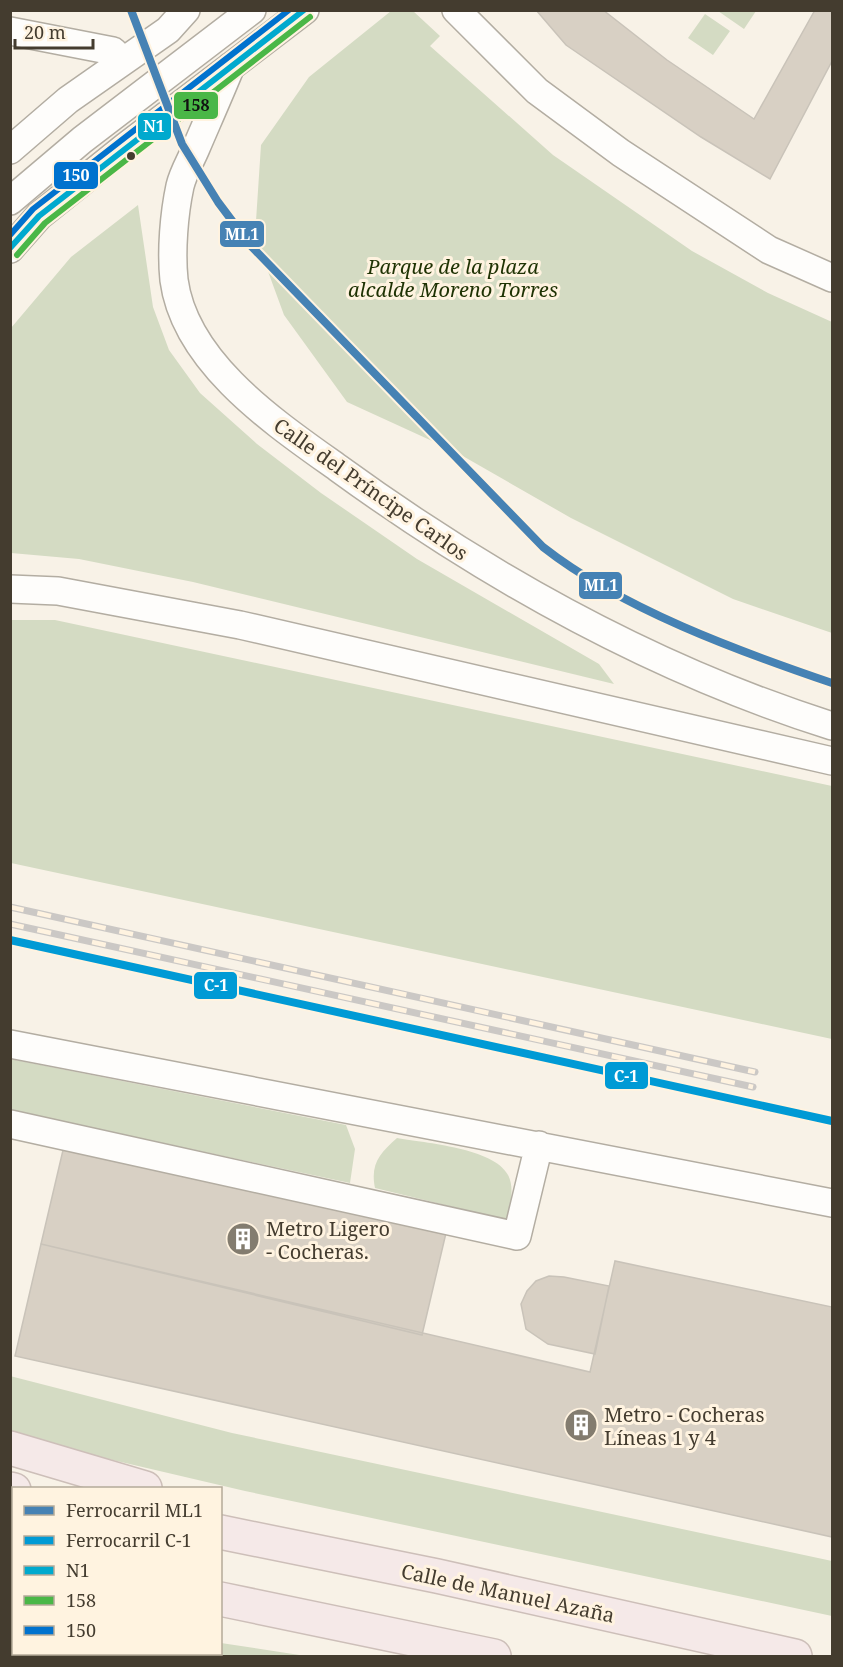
<svg xmlns="http://www.w3.org/2000/svg" width="843" height="1667" font-family="'Noto Serif',serif">
	<rect width="100%" height="100%" fill="#f8f2e7"/>
	<!-- green -->
	<path fill="#d4dbc3" d="M391,11H413L440,36L430,46L553,155L692,251L768,293L832,322V633L733,599L571,518L454,451L347,402L284,315L255,236L261,145L309,77Z
		M718,11H756L744,29Z
		M705,14L730,31L713,55L688,38Z
		M138,205L153,307L169,350L200,393L257,444L321,493L417,559L599,664L614,684L193,582L79,559L11,553V328L71,257Z
		M10,620H55L832,786V1039L11,863Z
		M10,1059L346,1125L355,1149L350,1183L11,1111Z
		M397,1138C425,1143 494,1148 508,1175C515,1188 510,1207 507,1220L375,1188C370,1164 380,1153 397,1138Z
		M10,1376L232,1433L832,1561V1616L245,1491L57,1447L11,1433Z
		M10,1610H13L14,1654H220L221,1643L306,1656H11Z"/>
	<!-- building -->
	<path fill="#d8d0c4" stroke="#c9c3b9" stroke-width="1.5" d="M536,10H603L667,60L754,119L815,10H832V61L770,179L701,137L566,45Z
		M64,1146L446,1233L422,1335L41,1244Z
		M41,1244L590,1372L615,1261L832,1307V1537L15,1356Z
		M549,1276L564,1277L609,1286L595,1354L548,1344L526,1329L521,1304L527,1291L536,1281Z"/>
	<g fill="none" stroke-linecap="round" stroke-linejoin="round">
		<!-- minor casing -->
		<g stroke="#b3ada2" stroke-width="30">
			<path id="minor" d="M456,10L537,91L621,153L769,250L832,278
				M10,31L113,51L123,61
				M231,66C220,93 208,120 196,148C191,160 183,173 180,186C174,214 171,251 174,280C185,363 275,423 338,468C488,577 655,670 832,726
				M10,150L68,100L168,30L186,10
				M10,201L82,140L252,10
				M10,249L39,216L125,147L305,10
				M10,589L58,591L240,625L832,761
				M10,1044L832,1203
				M10,1124L517,1236L539,1145"/>
		</g>
		<!-- highway casing -->
		<g stroke="#cdbfb9" stroke-width="36">
			<path id="highway" d="M10,1448L145,1488
				M10,1489L14,1490
				M220,1532L437,1576L795,1656
				M10,1556H14
				M10,1590H14
				M220,1599L494,1656"/>
		</g>
		<!-- minor -->
		<use href="#minor" stroke="#fefdfb" stroke-width="27"/>
		<!-- highway -->
		<use href="#highway" stroke="#f5e9e8" stroke-width="33"/>
		<!-- rail casing -->
		<g stroke="#cbc8c5" stroke-width="7">
			<path id="rail" d="M10,907L755,1072
				M10,924L753,1087"/>
		</g>
		<!-- rail -->
		<use href="#rail" stroke="#fff3e0" stroke-width="4.5" stroke-dasharray="14" stroke-linecap="butt"/>
		<!-- bus-1 casing -->
		<g stroke="#fff3e0" stroke-width="10">
			<path id="bus-1" d="M10,248L39,216L304,10"/>
		</g>
		<!-- bus-2 casing -->
		<g stroke="#fff3e0" stroke-width="10">
			<path id="bus-2" d="M17,255L45,223L310,17"/>
		</g>
		<!-- bus-3 casing -->
		<g stroke="#fff3e0" stroke-width="10">
			<path id="bus-3" d="M10,235L33,209L289,10"/>
		</g>
		<!-- bus-1 -->
		<use href="#bus-1" stroke="#00a9ce" stroke-width="6"/>
		<!-- bus-2 -->
		<use href="#bus-2" stroke="#4ab747" stroke-width="6"/>
		<!-- bus-3 -->
		<use href="#bus-3" stroke="#0072ce" stroke-width="6"/>
		<!-- rail-1 casing -->
		<g stroke="#fff3e0" stroke-width="12">
			<path id="rail-1" d="M131,10L182,144L218,202L251,246L543,547C622,609 738,651 832,683"/>
		</g>
		<!-- rail-2 casing -->
		<g stroke="#fff3e0" stroke-width="12">
			<path id="rail-2" d="M10,940L832,1121"/>
		</g>
		<!-- rail-1 -->
		<use href="#rail-1" stroke="#4682b4" stroke-width="8"/>
		<!-- rail-2 -->
		<use href="#rail-2" stroke="#009ad5" stroke-width="8"/>
	</g>
	<!-- icons -->
	<defs>
		<g id="building-disc" transform="scale(1.725)"><circle r="9.5" fill="#837c6f" stroke="#fff3e0"/><path d="M-4-6H4V6H1V3H-1V6H-4ZM-2.5-4.3h1.7v1.8h-1.7ZM.8-4.3h1.7v1.8H.8ZM-2.5-1h1.7V.8h-1.7ZM.8-1h1.7V.8H.8Z" fill="#fff"/></g>
	</defs>
	<g fill-rule="evenodd">
		<use href="#building-disc" x="243" y="1239"/>
		<use href="#building-disc" x="581" y="1425"/>
	</g>
	<!-- markers -->
	<circle fill="#443c2f" stroke="#fff3e0" stroke-width="2" cx="131" cy="156" r="5"/>
	<g text-anchor="middle" dominant-baseline="central" stroke-width="6" stroke-linejoin="round" paint-order="stroke">
		<!-- park labels -->
		<g font-size="20" font-style="italic" fill="#1e3203" stroke="#fff3e0">
			<text x="453" y="266">Parque de la plaza<tspan x="453" dy="23">alcalde Moreno Torres</tspan></text>
		</g>
		<!-- street labels -->
		<g font-size="20" fill="#443c2f" stroke="#fff3e0">
			<text transform="translate(371 489) rotate(35)">Calle del Príncipe Carlos</text>
			<text transform="translate(508 1593) rotate(12)">Calle de Manuel Azaña</text>
		</g>
		<!-- poi labels -->
		<g font-size="20" fill="#443c2f" stroke="#fff3e0" text-anchor="start">
			<text x="266" y="1228">Metro Ligero<tspan x="266" dy="23">- Cocheras.</tspan></text>
			<text x="604" y="1414">Metro - Cocheras<tspan x="604" dy="23">Líneas 1 y 4</tspan></text>
		</g>
	</g>
	<g stroke="#fff3e0" stroke-width="2">
		<rect x="173" y="91" width="46" height="29" rx="6" fill="#4ab747"/>
		<rect x="137" y="112" width="35" height="29" rx="6" fill="#00a9ce"/>
		<rect x="53" y="161" width="46" height="29" rx="6" fill="#0072ce"/>
		<rect x="219" y="220" width="46" height="28" rx="6" fill="#4682b4"/>
		<rect x="578" y="571" width="45" height="29" rx="6" fill="#4682b4"/>
		<rect x="193" y="971" width="45" height="29" rx="6" fill="#009ad5"/>
		<rect x="604" y="1061" width="45" height="29" rx="6" fill="#009ad5"/>
	</g>
	<g font-size="16" text-anchor="middle" font-weight="bold" fill="#fff">
		<text x="154" y="132">N1</text>
		<text x="76" y="181">150</text>
		<text x="242" y="240">ML1</text>
		<text x="601" y="591">ML1</text>
		<text x="216" y="991">C-1</text>
		<text x="626" y="1082">C-1</text>
	</g>
	<g font-size="16" text-anchor="middle" font-weight="bold" fill="#111">
		<text x="196" y="111">158</text>
	</g>
	<!-- border -->
	<rect width="843" height="1667" fill="none" stroke="#443c2f" stroke-width="24"/>
	<!-- legend -->
	<rect x="12" y="1487" width="210" height="168" fill="#fff3e0" stroke="#b4aa99" stroke-width="1.5"/>
	<rect x="24" y="1506" width="30" height="9" fill="#4682b4" stroke="#b4aa99" stroke-width="1.5"/>
	<text x="66" y="1517" font-size="18" fill="#443c2f">Ferrocarril ML1</text>
	<rect x="24" y="1536" width="30" height="9" fill="#009ad5" stroke="#b4aa99" stroke-width="1.5"/>
	<text x="66" y="1547" font-size="18" fill="#443c2f">Ferrocarril C-1</text>
	<rect x="24" y="1566" width="30" height="9" fill="#00a9ce" stroke="#b4aa99" stroke-width="1.5"/>
	<text x="66" y="1577" font-size="18" fill="#443c2f">N1</text>
	<rect x="24" y="1596" width="30" height="9" fill="#4ab747" stroke="#b4aa99" stroke-width="1.5"/>
	<text x="66" y="1607" font-size="18" fill="#443c2f">158</text>
	<rect x="24" y="1626" width="30" height="9" fill="#0072ce" stroke="#b4aa99" stroke-width="1.5"/>
	<text x="66" y="1637" font-size="18" fill="#443c2f">150</text>
	<!-- scale -->
	<path d="M15 39v9h78v-9" fill="none" stroke="#443c2f" stroke-width="3"/>
	<text x="24" y="39" font-size="18" fill="#443c2f" stroke="#fff3e0" stroke-width="4.5" paint-order="stroke">20 m</text>
</svg>
